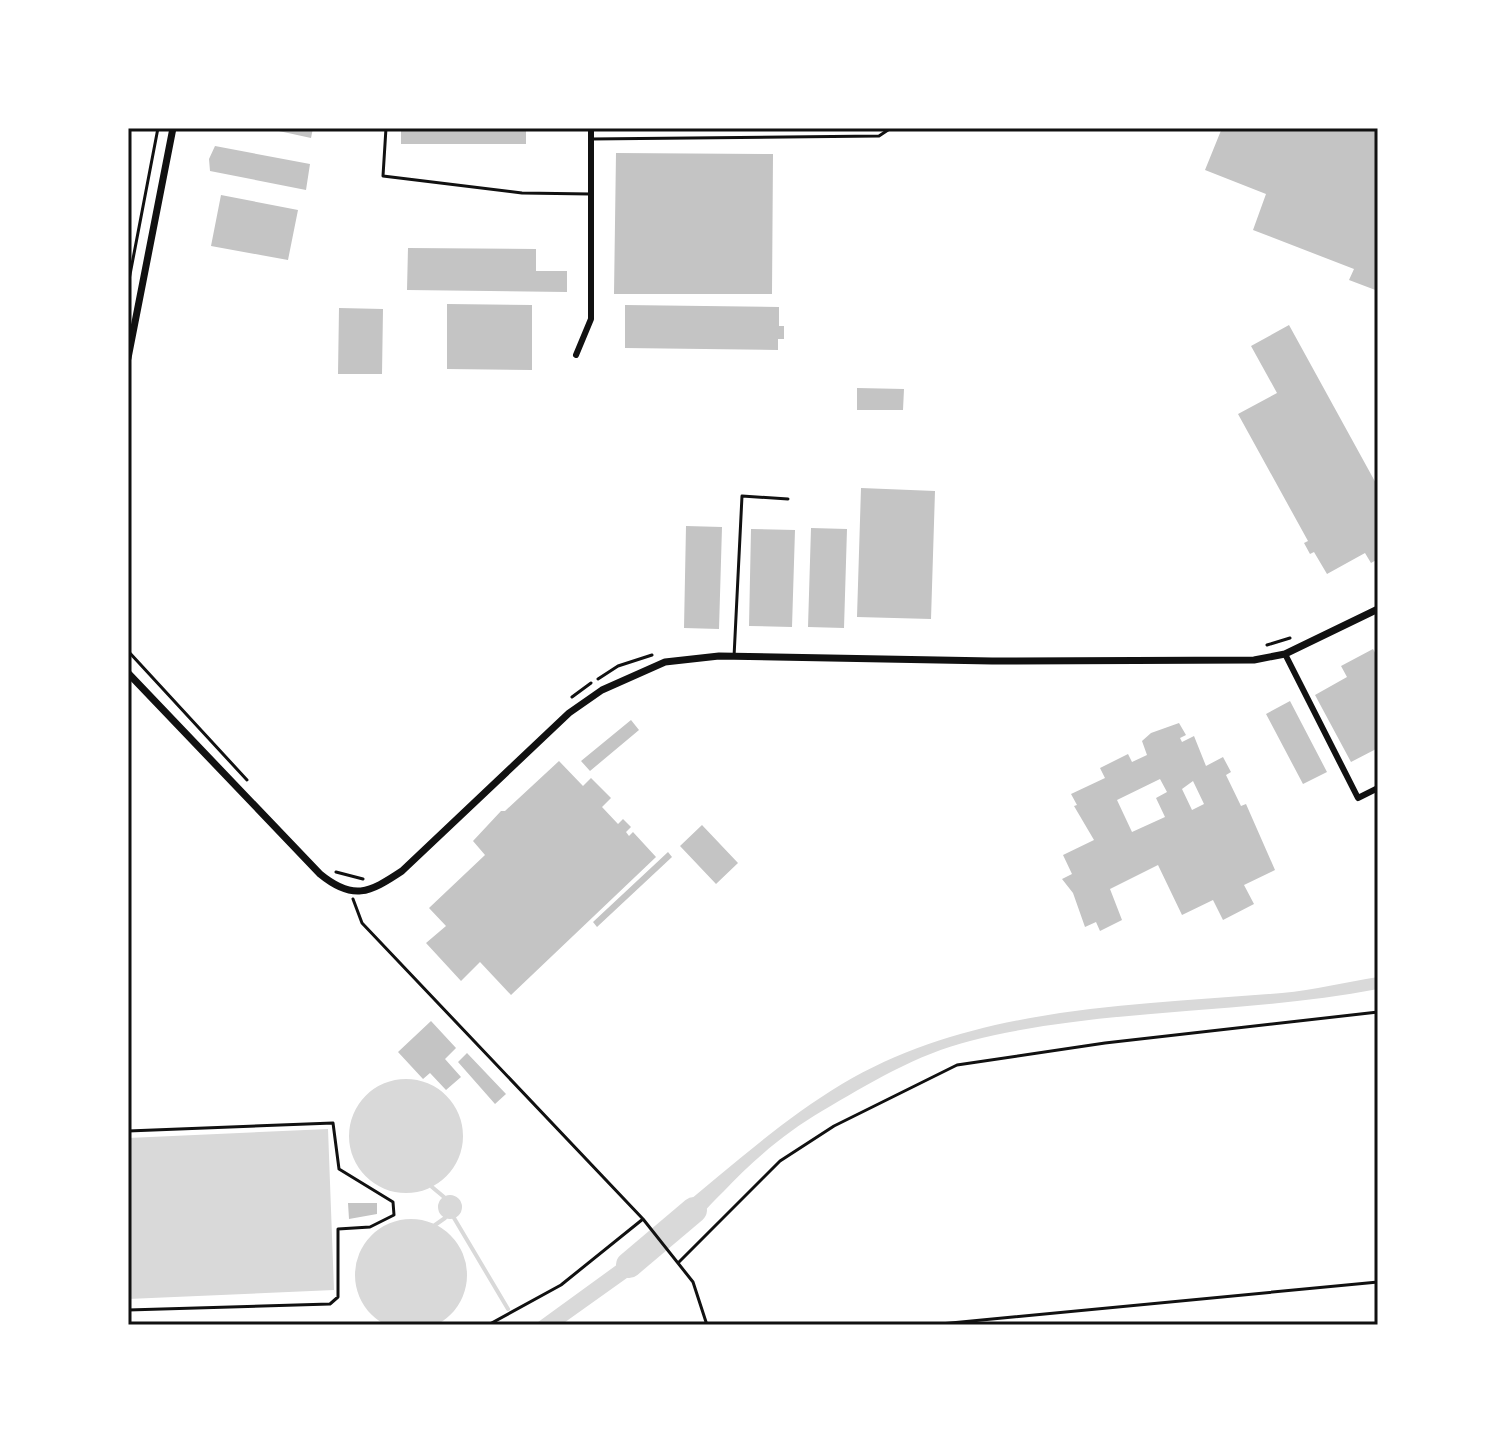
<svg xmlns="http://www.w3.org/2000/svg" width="1506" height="1453" font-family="Jost,sans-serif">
	<rect width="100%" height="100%" fill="#fff"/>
	<!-- water -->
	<path fill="#d9d9d9" d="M1378,977V989C1243,1015 1103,1007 970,1041C917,1054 868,1084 822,1111C786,1132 752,1161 724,1191C706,1208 692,1227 672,1242L663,1228L669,1217C726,1171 779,1122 842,1084C976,1005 1132,1006 1282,993C1314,990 1346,982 1378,977Z
		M349 1136a57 57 0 1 1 114 0a57 57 0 1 1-114 0Z
		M328,1129L334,1290L128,1299V1138Z
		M438 1207a12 12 0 1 1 24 0a12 12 0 1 1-24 0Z
		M355 1275a56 56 0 1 1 112 0a56 56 0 1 1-112 0Z
		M651,1240L662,1253L561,1325H534Z"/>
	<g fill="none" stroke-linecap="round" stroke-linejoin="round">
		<!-- stream -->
		<path stroke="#d9d9d9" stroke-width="4" d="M432,1187L444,1197
			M454,1218L508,1309
			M435,1225L445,1218"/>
		<!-- river -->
		<path stroke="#d9d9d9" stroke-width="26" d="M629,1265L694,1210"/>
	</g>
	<!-- building -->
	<path fill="#c4c4c4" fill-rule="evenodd" d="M265,128H313L311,138Z
		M401,128H526V144H401Z
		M1222,128H1378V291L1349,280L1354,269L1253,230L1266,194L1205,170Z
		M215,146L310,164L306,190L210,171L209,159Z
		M616,153L773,154L772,294H614Z
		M221,195L298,210L288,260L211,246Z
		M408,248L536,249V271H567V292L407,290Z
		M447,304L532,305V370L447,369Z
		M625,305L779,307V326H784V339H778V350L625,348Z
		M339,308L383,309L382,374H338Z
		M1289,325L1378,487V559L1371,563L1365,553L1327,574L1314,552L1310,554L1304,543L1308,541L1238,414L1277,393L1251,346Z
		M857,388L904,389L903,410H857Z
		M861,488L935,491L931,619L857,617Z
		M686,526L722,527L719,629L684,628Z
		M811,528L847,529L844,628L808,627Z
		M751,529L795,530L792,627L749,626Z
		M1373,649L1378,658V748L1351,762L1315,695L1347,677L1341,666Z
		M1290,701L1327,772L1303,784L1266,714Z
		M631,720L639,730L590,771L581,761Z
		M1179,723L1186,735L1180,738L1182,742L1194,736L1206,766L1223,757L1231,772L1226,775L1241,806L1246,804L1275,870L1244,885L1254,904L1223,920L1213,900L1182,915L1158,865L1110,889L1122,920L1100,931L1096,922L1085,927L1073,893L1062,879L1072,874L1063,855L1094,840L1074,806L1077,805L1071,794L1105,778L1100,768L1128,754L1132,762L1147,755L1142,741L1151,733ZM1160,779L1167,792L1156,798L1165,817L1132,832L1117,800ZM1193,781L1204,804L1192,810L1182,789Z
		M559,761L583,786L591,778L611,798L602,807L618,824L623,819L631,827L626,832L629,836L633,832L656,857L511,995L480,962L461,981L426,943L446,926L429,908L485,855L473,841L501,811H505Z
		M702,825L738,863L716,884L680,846Z
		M668,852L672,857L597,927L593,922Z
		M431,1021L456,1048L445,1059L461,1077L446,1090L430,1073L423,1079L398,1052Z
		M467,1053L506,1094L495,1104L458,1062Z
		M348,1203H377V1214L349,1219Z"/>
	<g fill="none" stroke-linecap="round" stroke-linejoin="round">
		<!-- path -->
		<path stroke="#111" stroke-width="3" d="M128,285L158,128
			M1267,645L1290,638
			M128,651L247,780
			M598,679L618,666L652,655
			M572,697L591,683
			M336,872L363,879
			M353,899L362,923L643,1219L693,1282L707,1325
			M679,1262L780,1161L834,1126L957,1065L1105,1043L1378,1012
			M488,1325L561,1285L643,1219
			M930,1325L1378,1282"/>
		<!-- service -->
		<path stroke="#111" stroke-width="3" d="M386,128L383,176L522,193L590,194
			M591,139L879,136L891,128
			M734,657L742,496L788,499
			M128,1131L333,1123L339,1169L393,1202L394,1215L370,1227L338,1229V1297L330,1304L128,1310"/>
		<!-- minor -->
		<path stroke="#111" stroke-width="6" d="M576,355L591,319V128
			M1285,654L1358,798L1378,788"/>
		<!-- tertiary -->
		<path stroke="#111" stroke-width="7" d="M128,358L173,128
			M128,673L320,874C353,901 369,893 402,871L569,713L602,690L665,662L719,656L992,661L1254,660L1285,654L1378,609"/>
	</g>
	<!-- border -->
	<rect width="1506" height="1453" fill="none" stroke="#ffffff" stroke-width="260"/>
	<rect x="130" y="130" width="1246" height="1193" fill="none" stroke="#111" stroke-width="3"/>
</svg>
